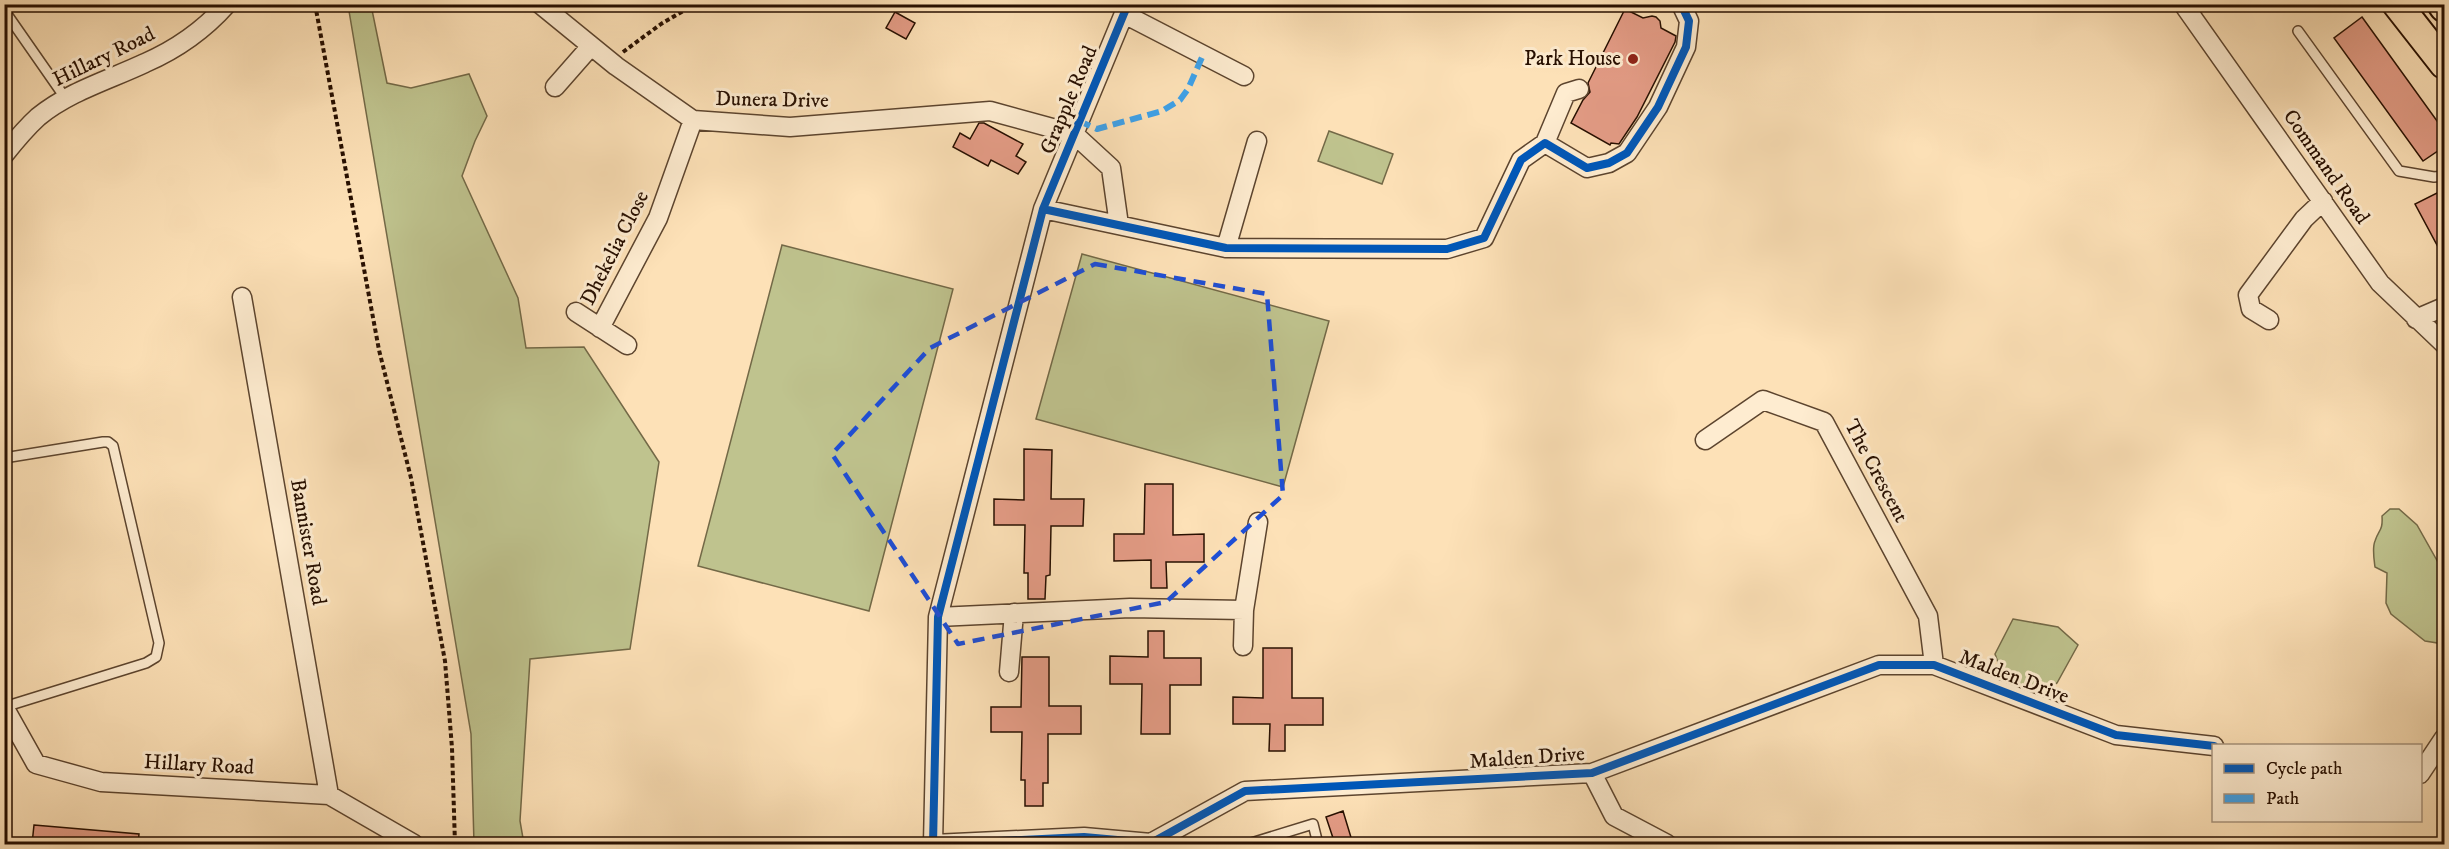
<svg xmlns="http://www.w3.org/2000/svg" width="2449" height="849" font-family="'IM FELL DW Pica',serif">
	<rect width="100%" height="100%" fill="#fde1b7"/>
	<filter id="stains"><feTurbulence type="fractalNoise" baseFrequency=".00333" numOctaves="4"/><feColorMatrix values="0 0 0 0 .2 0 0 0 0 .09 0 0 0 0 .02 0 0 0 .5 -.17"/></filter>
	<radialGradient id="worn" r=".72"><stop offset=".6" stop-color="#630" stop-opacity="0"/><stop offset="1" stop-color="#630" stop-opacity=".3"/></radialGradient>
	<!-- green -->
	<path fill="#bfc38e" stroke="#736947" stroke-width="1.5" d="M348,5H371L387,83L411,88L469,74L487,116L475,141L462,176L518,298L526,348L584,347L659,462L630,649L530,659L520,821L524,844H474L471,734Z
		M1329,131L1393,154L1382,184L1318,161Z
		M782,245L953,289L869,611L698,566Z
		M1082,254L1329,321L1283,487L1036,419Z
		M2390,509H2399L2417,525L2444,573V644L2425,641L2391,614L2386,603L2387,573L2375,567C2374,559 2372,548 2375,541C2379,529 2383,531 2382,516Z
		M2013,619L2058,627L2078,645L2057,683L2034,697L2005,682L1995,654Z"/>
	<!-- building -->
	<path fill="#e49c86" stroke="#270f00" stroke-width="1.5" d="M1625,9L1643,18L1652,16L1656,17L1660,21L1661,28L1676,36L1675,42L1637,117L1619,144L1611,143L1610,145L1571,123L1583,100L1590,92L1588,83Z
		M895,12L915,23L906,39L886,28Z
		M2362,17L2445,132V146L2423,161L2334,38Z
		M979,123H984L1023,144L1016,156L1026,162L1018,174L991,160L988,166L953,147L960,133L970,139Z
		M2445,189V260L2415,204Z
		M1024,449L1052,450L1051,499H1084L1083,526H1051L1050,575L1046,576L1045,599H1028V573H1024L1025,525H994V499L1024,500Z
		M1145,484H1173V535L1204,534V562H1166L1167,588H1151V560L1114,561V534H1144Z
		M1148,631H1164V658H1201V685H1170V734H1141L1142,684H1110V656L1148,657Z
		M1263,648H1292V698H1323V725H1285V751H1269L1270,724H1233V697L1263,698Z
		M1022,657H1049V706H1081V734H1048V783H1043V806H1025V780H1021L1022,732H991V707H1021Z
		M1343,811L1353,844H1335L1326,817Z
		M34,825L139,834L138,844H32Z"/>
	<g fill="none" stroke-linecap="round" stroke-linejoin="round">
		<!-- service casing -->
		<g stroke="#5c442e" stroke-width="12">
			<path id="service" d="M4,10L66,99
				M2298,31L2399,171L2434,177L2444,176
				M4,458L103,442H108L113,446L159,643L156,657L146,663L4,707
				M1248,844L1313,824L1318,844"/>
		</g>
		<!-- minor casing -->
		<g stroke="#5c442e" stroke-width="21">
			<path id="minor" d="M540,4L616,66L693,120L790,127L990,111L1074,134L1111,168L1119,225
				M2183,4L2380,283L2444,344
				M1124,14L1244,76
				M555,87L591,46
				M1545,143L1566,93L1579,89
				M4,155C15,141 26,128 38,117C70,91 109,80 145,63C177,49 204,30 227,4
				M1043,209L1226,248L1447,249L1484,238L1521,160L1545,143L1587,168L1609,163L1627,153L1658,107L1686,47L1689,21L1681,4
				M1226,248L1257,141
				M242,297L329,795
				M576,312L627,345
				M2416,319L2444,307
				M2269,320L2251,309L2248,295L2304,219L2323,201
				M600,328L658,218L693,120
				M1705,440L1763,400L1824,422L1928,616L1934,665
				M938,617L1130,608L1244,610
				M1243,646L1244,610L1258,522
				M1009,672L1014,613
				M4,707L36,764L101,782L329,795L414,844
				M1592,773L1614,816L1667,844
				M2420,774L2444,738
				M933,844L1084,837L1151,843L1245,791L1592,773L1879,665H1934L2116,735L2214,746
				M933,844L938,617L1043,209L1128,4"/>
		</g>
		<!-- trunk casing -->
		<g stroke="#270f00" stroke-width="32">
			<path id="trunk" d="M2397,4L2444,64
				M2442,4L2444,7"/>
		</g>
		<!-- path -->
		<path stroke="#270f00" stroke-width="4" stroke-dasharray="4.5 3" stroke-linecap="butt" d="M315,4L379,350L411,478L445,661L452,748L455,844
			M623,52L661,24L695,4"/>
		<!-- service -->
		<use href="#service" stroke="#feecd0" stroke-width="9"/>
		<!-- minor -->
		<use href="#minor" stroke="#feecd0" stroke-width="18"/>
		<!-- trunk -->
		<use href="#trunk" stroke="#fde1b7" stroke-width="28"/>
		<!-- quiet -->
		<path stroke="#3ea1e9" stroke-width="6" stroke-dasharray="12 6" stroke-linecap="butt" d="M1079,121L1097,129L1162,111L1180,100L1188,89L1203,55"/>
		<!-- cycleway casing -->
		<g stroke="#feecd0" stroke-width="11">
			<path id="cycleway" d="M1043,209L1226,248L1447,249L1484,238L1521,160L1545,143L1587,168L1609,163L1627,153L1658,107L1686,47L1689,21L1681,4
				M933,844L1084,837L1151,843L1245,791L1592,773L1879,665H1934L2116,735L2214,746
				M933,844L938,617L1043,209L1128,4"/>
		</g>
		<!-- cycleway -->
		<use href="#cycleway" stroke="#0057b8" stroke-width="8"/>
	</g>
	<!-- marked area -->
	<path fill="none" stroke="#1d4ed8" stroke-width="4.5" stroke-dasharray="12 8" stroke-linejoin="round" d="M1095,264L1267,294L1283,495L1166,602L958,644L832,454L930,348Z"/>
	<!-- markers -->
	<circle fill="#8f2418" stroke="#feecd0" stroke-width="2" cx="1633" cy="59" r="6"/>
	<g text-anchor="middle" dominant-baseline="central" stroke-width="6" stroke-linejoin="round" paint-order="stroke">
		<!-- street labels -->
		<g font-size="21" fill="#270f00" stroke="#feecd0">
			<text transform="translate(104 57) rotate(-26)">Hillary Road</text>
			<text transform="translate(772 100) rotate(1)">Dunera Drive</text>
			<text transform="translate(1069 100) rotate(-67)">Grapple Road</text>
			<text transform="translate(2326 167) rotate(55)">Command Road</text>
			<text transform="translate(615 248) rotate(-63)">Dhekelia Close</text>
			<text transform="translate(1876 471) rotate(62)">The Crescent</text>
			<text transform="translate(308 542) rotate(80)">Bannister Road</text>
			<text transform="translate(2014 677) rotate(21)">Malden Drive</text>
			<text transform="translate(1527 758) rotate(-4)">Malden Drive</text>
			<text transform="translate(199 765) rotate(3)">Hillary Road</text>
		</g>
		<!-- poi labels -->
		<g font-size="21" fill="#270f00" stroke="#feecd0" text-anchor="end">
			<text x="1621" y="59">Park House</text>
		</g>
	</g>
	<!-- margin -->
	<rect width="2449" height="849" fill="none" stroke="#fde1b7" stroke-width="24"/>
	<rect x="6" y="6" width="2437" height="837" fill="none" stroke="#270f00" stroke-width="3"/>
	<rect x="12" y="12" width="2425" height="825" fill="none" stroke="#270f00" stroke-width="1.5"/>
	<!-- legend -->
	<rect x="2212" y="744" width="210" height="78" fill="#feecd0" stroke="#a8947d" stroke-width="1.5"/>
	<rect x="2224" y="764" width="30" height="9" fill="#0057b8" stroke="#a8947d" stroke-width="1.5"/>
	<text x="2266" y="774" font-size="18" fill="#270f00">Cycle path</text>
	<rect x="2224" y="794" width="30" height="9" fill="#3ea1e9" stroke="#a8947d" stroke-width="1.5"/>
	<text x="2266" y="804" font-size="18" fill="#270f00">Path</text>
	<rect width="100%" height="100%" filter="url(#stains)"/>
	<rect width="100%" height="100%" fill="url(#worn)"/>
</svg>
